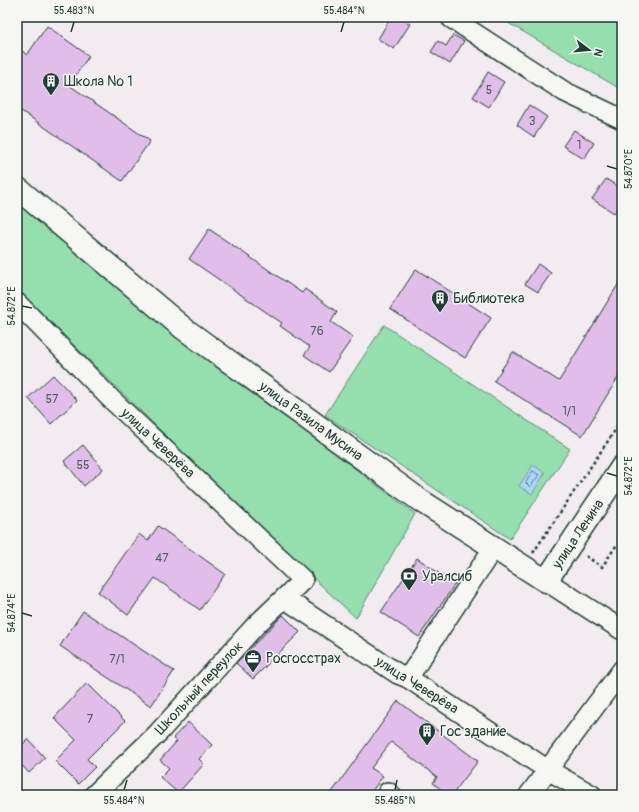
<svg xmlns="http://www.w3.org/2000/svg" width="639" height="812" font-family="Pangolin,sans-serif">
	<rect width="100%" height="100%" fill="#f2ebf0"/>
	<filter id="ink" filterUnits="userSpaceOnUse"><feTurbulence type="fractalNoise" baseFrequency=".025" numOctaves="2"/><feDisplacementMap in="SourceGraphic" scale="8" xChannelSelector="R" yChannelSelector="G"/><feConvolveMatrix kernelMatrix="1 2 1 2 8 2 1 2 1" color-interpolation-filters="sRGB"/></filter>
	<g filter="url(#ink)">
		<!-- green -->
		<path fill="#95dead" stroke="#5a8e70" d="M498,17H622V90Z
			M17,201L205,355L415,514L356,618L249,518L17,289Z
			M384,325L570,449L510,539L325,415Z"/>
		<!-- water -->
		<path fill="#add6f8" stroke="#7499aa" d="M533,465L545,473L532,494L519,486Z"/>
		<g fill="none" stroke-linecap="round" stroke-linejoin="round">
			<!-- shore -->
			<path stroke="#587a82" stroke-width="1" d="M533,471L539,475L530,487L526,483Z"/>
		</g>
		<!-- building -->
		<path fill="#e1bee9" stroke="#1f3d34" d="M391,17H397L410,24L394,49L378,39Z
			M47,26L89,56L69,85L150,141L122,181L17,108V47L27,55Z
			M453,35L464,41L450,64L431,52L438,41L446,46Z
			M488,72L504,82L489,107L473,97Z
			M529,105L547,117L534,137L517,125Z
			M574,130L594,143L584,159L563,146Z
			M606,179L622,189V202L614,213L592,199Z
			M209,229L302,293L305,289L337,312L331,322L353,337L329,372L304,355L310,347L280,326L282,323L189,259Z
			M538,264L551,273L538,292L525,284Z
			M416,269L491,318L465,358L390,309Z
			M622,278V371L582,436L494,381L513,352L559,381Z
			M53,375L77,400L51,424L28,398Z
			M83,445L103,469L84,486L64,461Z
			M158,526L225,574L200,610L155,578L128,615L98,592L139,534L148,541Z
			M417,558L455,584L419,637L381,612Z
			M83,611L174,671L151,706L60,646Z
			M283,615L300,632L253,679L236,663Z
			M87,683L125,721L87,759L95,767L78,784L55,761L76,740L54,718Z
			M398,701L478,761L452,795H448L433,783L437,777L391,742L371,768L383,776L369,795H330Z
			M188,722L212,745L199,759L204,764L178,793L160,777L169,768L160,760L177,741L173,738Z
			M28,739L45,758L29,773L17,760V750Z"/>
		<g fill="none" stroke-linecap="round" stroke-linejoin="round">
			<!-- minor casing -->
			<g stroke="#1f3d34" stroke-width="22">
				<path id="minor" d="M451,18L565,92L622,119
					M17,303L111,399L303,580L256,625L158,733L94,795
					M546,581L622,630
					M284,598L398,674L408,678L548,770L592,795
					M408,678L494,547
					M388,792L391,795
					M529,795L622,670"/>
			</g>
			<!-- major casing -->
			<g stroke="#1f3d34" stroke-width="25">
				<path id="major" d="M17,188L183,328L421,501L546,581L622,467"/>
			</g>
			<!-- path -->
			<path stroke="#1f3d34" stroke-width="2.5" stroke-dasharray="3 3" stroke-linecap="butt" d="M533,553L622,420
				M586,556L602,567L622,537"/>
			<!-- minor -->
			<use href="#minor" stroke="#f6f6f2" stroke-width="19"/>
			<!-- major -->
			<use href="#major" stroke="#f6f6f2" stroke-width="22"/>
		</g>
	</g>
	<!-- ticks -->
	<path fill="none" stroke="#1f3d34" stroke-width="1.5" d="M71,32L74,22M341,32L344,22M607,166L617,169M22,306L32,308M607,473L617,476M22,613L32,616M124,790L127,780M395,790L397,780"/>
	<!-- icons -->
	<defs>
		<g id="building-pin" transform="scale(0.9)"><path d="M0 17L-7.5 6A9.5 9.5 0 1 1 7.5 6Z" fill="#1f3d34" stroke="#f6f6f2"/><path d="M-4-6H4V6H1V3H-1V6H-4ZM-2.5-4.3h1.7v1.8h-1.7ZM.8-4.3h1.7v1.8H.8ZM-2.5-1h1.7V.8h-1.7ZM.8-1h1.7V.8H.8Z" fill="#fff"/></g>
		<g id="bank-pin" transform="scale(0.9)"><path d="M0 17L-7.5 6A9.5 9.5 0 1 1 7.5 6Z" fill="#1f3d34" stroke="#f6f6f2"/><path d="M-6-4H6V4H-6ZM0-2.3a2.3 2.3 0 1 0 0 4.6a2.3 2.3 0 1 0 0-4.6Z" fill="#fff"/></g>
		<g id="office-pin" transform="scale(0.9)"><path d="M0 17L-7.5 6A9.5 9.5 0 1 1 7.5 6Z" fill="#1f3d34" stroke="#f6f6f2"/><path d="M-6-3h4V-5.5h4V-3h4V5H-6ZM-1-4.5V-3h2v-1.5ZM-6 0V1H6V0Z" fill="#fff"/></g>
	</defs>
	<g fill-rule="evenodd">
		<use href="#building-pin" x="51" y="81"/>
		<use href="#building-pin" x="440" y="298"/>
		<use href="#bank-pin" x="409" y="576"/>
		<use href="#office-pin" x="253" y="658"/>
		<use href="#building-pin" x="427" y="731"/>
	</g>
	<g text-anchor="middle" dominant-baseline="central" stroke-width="3" stroke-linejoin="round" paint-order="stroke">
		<!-- number labels -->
		<g font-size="12" fill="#505d61">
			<text x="489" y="90">5</text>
			<text x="532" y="121">3</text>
			<text x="579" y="145">1</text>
			<text x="317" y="331">76</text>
			<text x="52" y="399">57</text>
			<text x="569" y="411">1/1</text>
			<text x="83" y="465">55</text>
			<text x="162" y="558">47</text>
			<text x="117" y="659">7/1</text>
			<text x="90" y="719">7</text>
		</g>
		<!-- poi labels -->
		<g font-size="14" fill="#1f3d34" stroke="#f6f6f2" text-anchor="start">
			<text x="64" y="81">Школа № 1</text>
			<text x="453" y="298">Библиотека</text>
			<text x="422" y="576">Уралсиб</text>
			<text x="266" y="658">Росгосстрах</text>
			<text x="440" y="731">Гос здание</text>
		</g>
		<!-- street labels -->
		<g font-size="14" fill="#1f3d34" stroke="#f6f6f2">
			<text transform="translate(311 421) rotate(36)">улица Разила Мусина</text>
			<text transform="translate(158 443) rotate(43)">улица Чеверёва</text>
			<text transform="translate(578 534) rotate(-56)">улица Ленина</text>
			<text transform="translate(417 685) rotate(32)">улица Чеверёва</text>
			<text transform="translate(199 688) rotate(-47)">Школьный переулок</text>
		</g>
	</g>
	<!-- margin -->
	<rect width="639" height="812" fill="none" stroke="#f6f6f2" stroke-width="44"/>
	<!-- north arrow -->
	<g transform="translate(589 50) rotate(106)" stroke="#f6f6f2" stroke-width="3" paint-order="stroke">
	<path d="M0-3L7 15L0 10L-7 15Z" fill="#1f3d34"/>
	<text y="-6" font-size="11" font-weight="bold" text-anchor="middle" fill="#1f3d34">N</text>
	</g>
	<rect x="22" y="22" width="595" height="768" fill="none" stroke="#1f3d34" stroke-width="1.5"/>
	<g font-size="10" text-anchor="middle" fill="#1f3d34">
		<text x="74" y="14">55.483°N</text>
		<text x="344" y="14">55.484°N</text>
		<text transform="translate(628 169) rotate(-90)" y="4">54.870°E</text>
		<text transform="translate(11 306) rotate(-90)" y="4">54.872°E</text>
		<text transform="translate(628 476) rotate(-90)" y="4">54.872°E</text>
		<text transform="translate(11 613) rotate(-90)" y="4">54.874°E</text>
		<text x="124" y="804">55.484°N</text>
		<text x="395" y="804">55.485°N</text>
	</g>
</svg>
